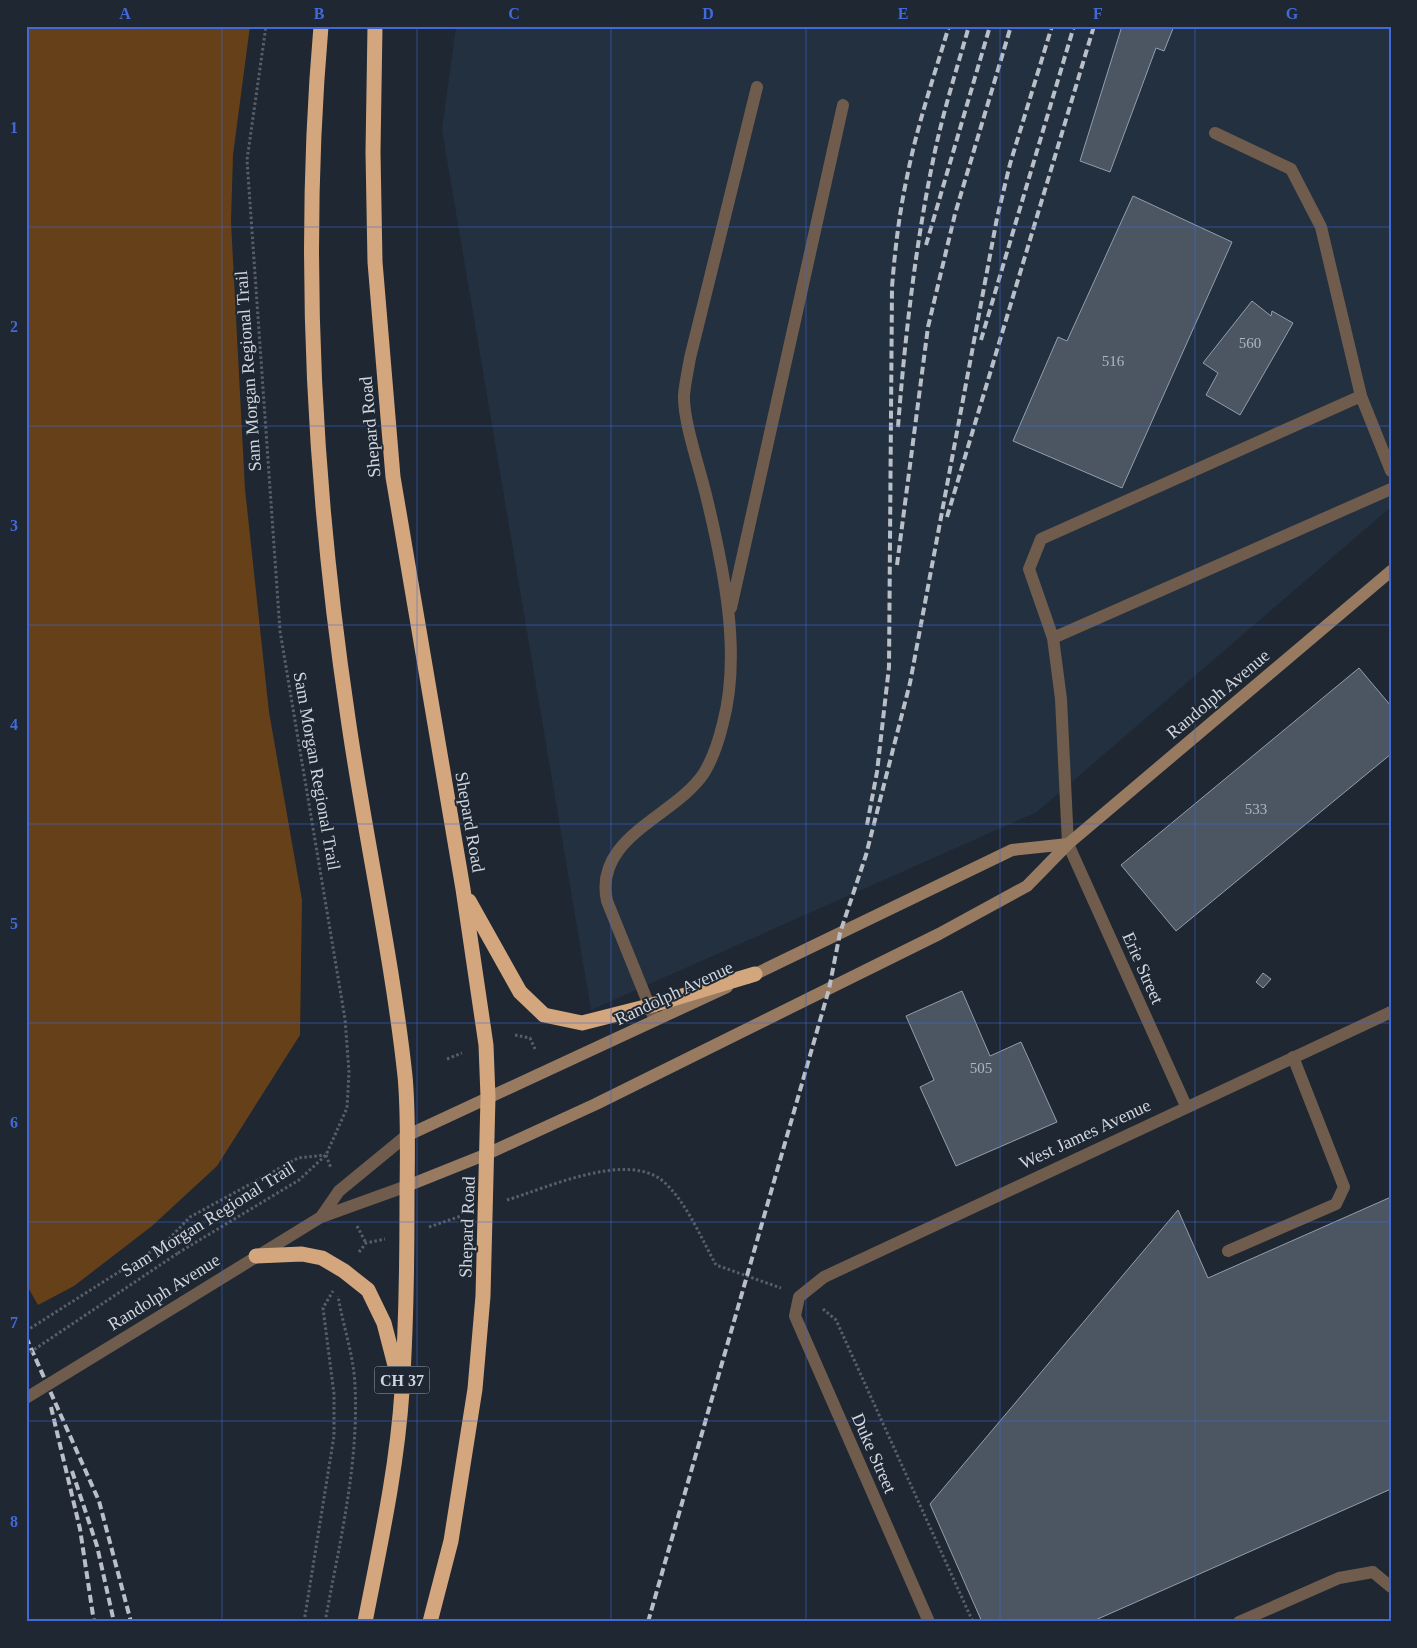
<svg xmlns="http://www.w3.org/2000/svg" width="1417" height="1648" font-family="'Times New Roman',serif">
	<rect width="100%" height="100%" fill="#1e2732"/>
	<!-- built -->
	<path fill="#223040" d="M456,26H1391V507L1037,812L591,1010L442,130Z"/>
	<!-- green -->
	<path fill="#664019" d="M26,26H250L233,155L231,222L245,489L269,712L302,900L300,1035L217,1166L152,1226L74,1286L38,1305L26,1284Z"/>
	<!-- building -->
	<path fill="#4b5662" stroke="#939fad" d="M1122,26H1174L1164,51L1156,48L1110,172L1080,161Z
		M1133,196L1232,242L1122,488L1013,441L1058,337L1067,341Z
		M1252,301L1271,316L1272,311L1293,323L1240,415L1206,395L1218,373L1203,363Z
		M1359,668L1391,706V754L1176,931L1121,865Z
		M1263,973L1271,979L1263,988L1256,982Z
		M962,991L990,1056L1021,1042L1057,1122L956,1166L920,1087L934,1080L906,1016Z
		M1391,1197V1489L1091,1622H982L930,1504L1178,1210L1208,1278Z"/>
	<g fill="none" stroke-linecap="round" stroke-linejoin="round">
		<!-- path -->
		<path stroke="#57606a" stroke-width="3" stroke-dasharray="2.5 2.5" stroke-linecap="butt" d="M515,1035L530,1038L535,1049
			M447,1059L462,1053
			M326,1155L331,1168
			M507,1200C547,1188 628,1150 664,1182C687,1203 701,1238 716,1265L781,1288
			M357,1226L366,1243
			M429,1227L461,1216
			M359,1252L366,1243L385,1239
			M178,1253L299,1180L326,1155L347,1108L349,1072L345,1019L280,631L247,160L266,26
			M823,1309L836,1320L973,1622
			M26,1331L166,1242L190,1217L298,1158L325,1155
			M304,1622L334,1436V1394L323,1308L333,1291
			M325,1622C339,1545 359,1465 355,1386C354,1356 343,1326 338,1296"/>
		<!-- lane -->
		<path stroke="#6f5c4c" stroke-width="12" d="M1215,133L1291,169L1321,227L1361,396L1391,471
			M731,608L843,105
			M1053,638L1391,489
			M1068,844L1061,699L1053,638L1029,569L1041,539L1361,396
			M653,1015L607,901C593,837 675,817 704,773C713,758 719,740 723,723C742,652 723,565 706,495C700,469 683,421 684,395C685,383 688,370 690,358L757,87
			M1228,1251L1336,1204L1344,1187L1293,1057"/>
		<!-- street -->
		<path stroke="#6f5c4c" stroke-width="12" d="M1068,844L1186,1106
			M321,1217L339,1191L406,1136
			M183,1302L321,1217L407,1186
			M929,1622L795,1316L799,1297L824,1277L1391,1012
			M1239,1622L1339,1578L1373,1572L1391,1587"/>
		<!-- secondary -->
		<path stroke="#977a60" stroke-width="12" d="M747,978L1012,850L1068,844
			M406,1136L727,987
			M407,1186L487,1154L596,1104L939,934L1027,886L1068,844L1391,571"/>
		<!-- highway -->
		<path stroke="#d4a67d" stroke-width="15" d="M321,26C301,256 314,490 348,718C365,837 392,956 405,1076C409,1118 407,1163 407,1205C407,1267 406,1329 402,1391C397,1469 380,1545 365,1622
			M375,26L373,152L375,262L393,477L463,889L486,1045L488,1097L483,1296L475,1389L451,1541L430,1622
			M469,901L520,992L544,1015L582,1023L649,1006L755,974
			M256,1256L302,1254L322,1258L344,1271L368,1290L384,1323L397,1373"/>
		<!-- rail -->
		<path stroke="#b9bfc7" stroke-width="4" stroke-dasharray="8 4" stroke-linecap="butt" d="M926,245L990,26
			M981,340L1074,26
			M898,427C905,336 916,240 935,151C944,109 957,68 969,26
			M947,517L1094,26
			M897,565L928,327L955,214L1011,26
			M867,825L877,772L889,667L892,287C895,250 899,214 907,177C917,126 934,76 949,26
			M26,1337L99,1501L131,1622
			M51,1407L80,1529L94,1622
			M72,1471L97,1546L114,1622
			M648,1622L829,989L840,933L866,855L910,683L997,218L1010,164L1052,26"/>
		<!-- path-bridge -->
		<path stroke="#57606a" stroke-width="3" stroke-dasharray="2.5 2.5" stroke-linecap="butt" d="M26,1355L178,1253"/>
		<!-- street-bridge -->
		<path stroke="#6f5c4c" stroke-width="12" d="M26,1398L183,1302"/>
	</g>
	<!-- grid -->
	<path fill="none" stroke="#4169d9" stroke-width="1" stroke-opacity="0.55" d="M222,26V1622M417,26V1622M611,26V1622M806,26V1622M1000,26V1622M1195,26V1622M26,227H1391M26,426H1391M26,625H1391M26,824H1391M26,1023H1391M26,1222H1391M26,1421H1391"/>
	<g text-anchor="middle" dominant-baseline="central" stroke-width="4" stroke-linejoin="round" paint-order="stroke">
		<!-- number labels -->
		<g font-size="15" fill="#afb6bf">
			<text x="1250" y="343">560</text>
			<text x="1113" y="361">516</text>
			<text x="1256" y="809">533</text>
			<text x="981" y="1068">505</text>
		</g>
		<!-- shield labels -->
		<rect fill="#1e2732" stroke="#9ba2aa" stroke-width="1" x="374.5" y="1366.5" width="55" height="27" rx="4"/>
		<g font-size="16" font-weight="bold" fill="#d0d6de">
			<text x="402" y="1380">CH 37</text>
		</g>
		<!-- street labels -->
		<g font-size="18" fill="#d0d6de" stroke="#1e2732">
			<text transform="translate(248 371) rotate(-94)">Sam Morgan Regional Trail</text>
			<text transform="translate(370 427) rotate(-95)">Shepard Road</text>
			<text transform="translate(1218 694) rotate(-40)">Randolph Avenue</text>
			<text transform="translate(317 771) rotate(80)">Sam Morgan Regional Trail</text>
			<text transform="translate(470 822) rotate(80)">Shepard Road</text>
			<text transform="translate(1143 968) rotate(66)">Erie Street</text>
			<text transform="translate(674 993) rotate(-25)">Randolph Avenue</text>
			<text transform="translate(1085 1134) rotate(-25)">West James Avenue</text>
			<text transform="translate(208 1219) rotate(-32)">Sam Morgan Regional Trail</text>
			<text transform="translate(467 1227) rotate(-88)">Shepard Road</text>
			<text transform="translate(164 1292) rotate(-32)">Randolph Avenue</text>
			<text transform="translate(874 1453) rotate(66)">Duke Street</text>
		</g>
	</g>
	<!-- border -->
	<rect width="1417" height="1648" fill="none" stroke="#1e2732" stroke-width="55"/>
	<rect x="28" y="28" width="1362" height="1592" fill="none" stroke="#4169d9" stroke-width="2"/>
	<g font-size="16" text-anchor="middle" font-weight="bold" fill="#4169d9">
		<text x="125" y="19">A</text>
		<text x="319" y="19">B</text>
		<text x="514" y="19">C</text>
		<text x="708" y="19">D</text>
		<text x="903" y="19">E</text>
		<text x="1098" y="19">F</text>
		<text x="1292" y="19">G</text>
		<text x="14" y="133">1</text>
		<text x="14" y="332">2</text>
		<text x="14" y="531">3</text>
		<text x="14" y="730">4</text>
		<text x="14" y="929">5</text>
		<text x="14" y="1128">6</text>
		<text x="14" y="1328">7</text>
		<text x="14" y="1527">8</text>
	</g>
</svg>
